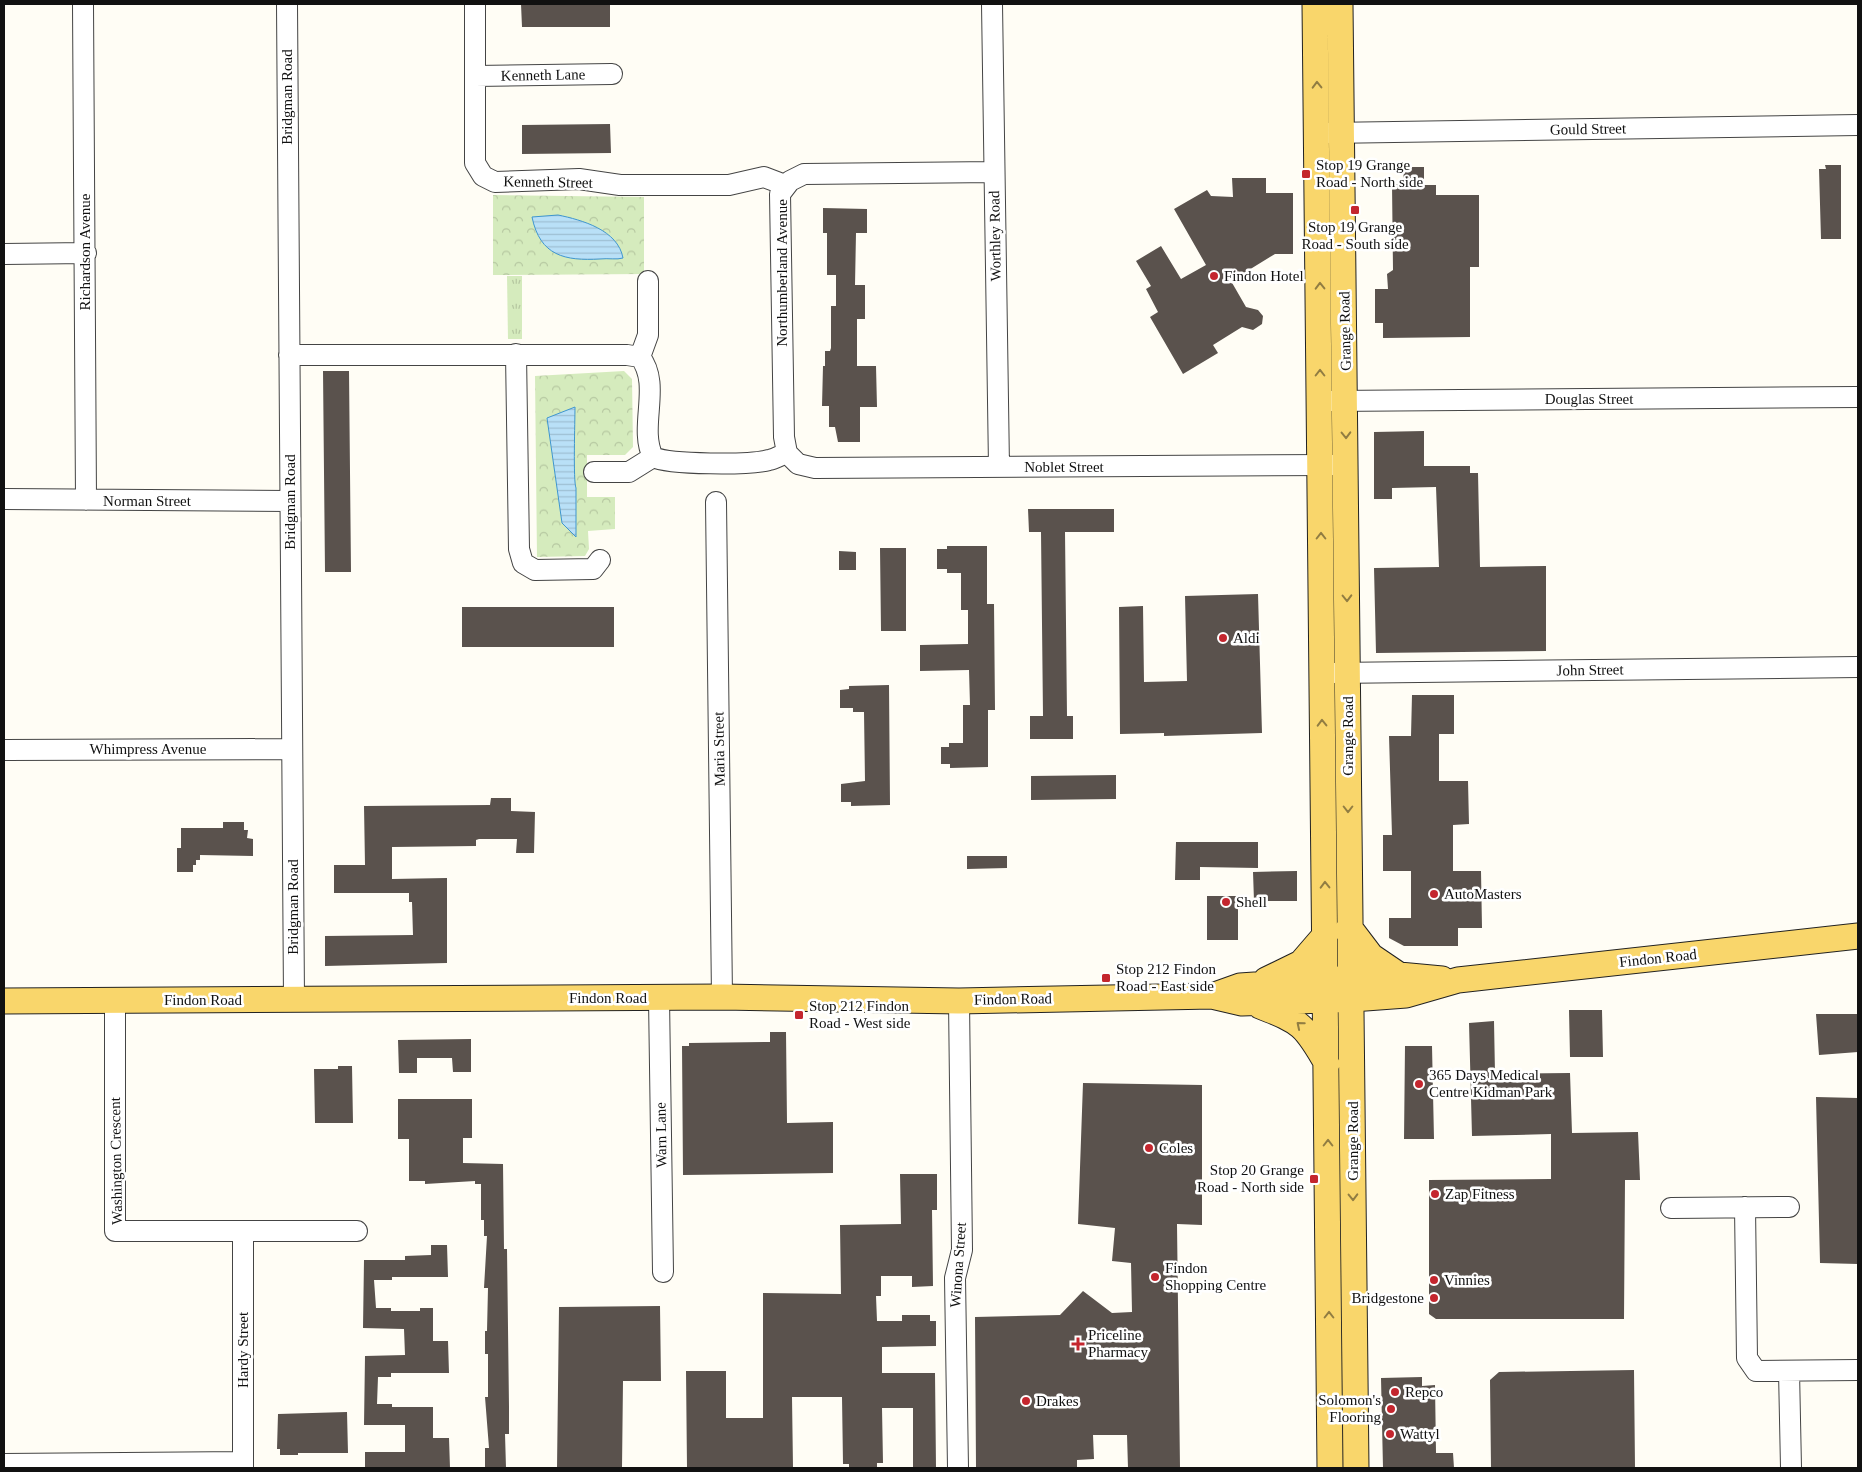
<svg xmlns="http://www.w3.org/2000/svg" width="1862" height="1472" font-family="'Times New Roman',serif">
	<defs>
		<pattern id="grass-tufts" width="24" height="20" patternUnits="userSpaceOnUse" patternTransform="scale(1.25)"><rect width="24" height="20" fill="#d5ebbd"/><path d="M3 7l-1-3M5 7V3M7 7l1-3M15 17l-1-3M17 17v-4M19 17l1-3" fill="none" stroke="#b6c8a1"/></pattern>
		<pattern id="park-crowns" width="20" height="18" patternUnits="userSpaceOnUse" patternTransform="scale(1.25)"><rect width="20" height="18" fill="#d5ebbd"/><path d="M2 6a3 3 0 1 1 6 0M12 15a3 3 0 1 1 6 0" fill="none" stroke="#b6c8a1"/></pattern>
		<pattern id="water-rules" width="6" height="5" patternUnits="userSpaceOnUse" patternTransform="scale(1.25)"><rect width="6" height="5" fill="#b9e0f7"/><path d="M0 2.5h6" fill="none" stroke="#9ebfd3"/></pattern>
	</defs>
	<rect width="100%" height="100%" fill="#fffdf5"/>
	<!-- grass -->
	<path fill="url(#grass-tufts)" d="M507,276H522V339H508Z"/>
	<!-- park -->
	<path fill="url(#park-crowns)" d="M493,195L644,197V274L493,275Z
		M624,371L632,379L633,447L625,455H587V497H615V529L588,531L589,549L585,556L537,557L535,376Z"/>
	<!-- water -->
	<path fill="url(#water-rules)" stroke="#3f96cf" d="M558,215C582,220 618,230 623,258C617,260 608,258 600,259C565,261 540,256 532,217Z
		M575,407C575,421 573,481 576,488V537L562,523L547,418Z"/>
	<!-- building -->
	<path fill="#5a524d" d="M521,4H610V27H522Z
		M610,124L611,153L522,154V125Z
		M1825,165H1841V239H1821L1819,169H1826Z
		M1403,167H1424V185H1436V195H1479V267H1470V337L1383,338V323H1375V289H1388L1387,274L1393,270L1392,184H1404Z
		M1232,178H1266V193H1293V254H1275L1231,281L1246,307L1258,310L1263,316L1262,324L1253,330L1242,327L1213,345L1218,353L1183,374L1150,317L1158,312L1146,289L1151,286L1136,261L1161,246L1181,279L1206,265L1174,209L1207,190L1211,196L1233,197Z
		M823,208L867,209V233H856L855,285H865V319H857V366H876L877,407H860V442H838L835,427H829V406H822L823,366H825V351H830L831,348V306H836V275H827V233H823Z
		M323,371H349L351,572H325Z
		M1424,431V466H1470V473H1478L1480,567L1546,566V651L1376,653L1374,568L1439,567L1436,487L1392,488V499H1374V432Z
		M1028,509H1114V532H1065L1067,716H1073V739H1030V716H1043L1041,532H1029Z
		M947,546H987V604H994L995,710H988V767L950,768V764H941V747H949V743H963V705H970L969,670L920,671V645L968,644V610H961V573H947V569H937V549H947Z
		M880,548H906V631H881Z
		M839,551L856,552V570H839Z
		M1258,594L1262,733L1164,736V733L1120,734L1119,607L1143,606L1144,682L1187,681L1185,596Z
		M462,607H614V647H462Z
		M889,685L890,805L851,806V802H841V784L865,781L864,712H853V708H840V690L849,689V686Z
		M1412,695H1454V734H1439V781H1468L1469,824L1453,825V871H1481L1482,928H1458V946H1404L1389,938V918H1411V871H1383V835H1392L1389,736H1411Z
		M1116,775V799L1031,800V776Z
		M491,798H511V811L535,812L534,853H516L517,839H479L476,840V846L392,847V879L447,878V963L325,966V936L413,935L412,902H409V893H334V865H365L364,806L490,805Z
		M223,822H244V830H248L247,838L253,839V856L200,855V860H196V865H193V872H177V848H181V828H223Z
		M1176,842H1258V868L1200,867V880H1175Z
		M967,856H1007V868L967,869Z
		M1297,871V901H1254L1253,872Z
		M1207,896H1238V940H1207Z
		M1569,1010H1602L1603,1057H1570Z
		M1816,1014H1858V1052L1819,1055Z
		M1494,1021L1495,1074L1570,1073L1572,1133L1638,1132L1640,1180H1625L1624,1319H1436L1429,1314V1180L1551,1179V1134L1472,1136L1469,1023Z
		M770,1032H786L787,1123L833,1122V1173L683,1175L682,1046H689V1043L770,1042Z
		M471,1039V1072H453L452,1058H417V1073H399L398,1040Z
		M1405,1046H1432L1434,1139H1404Z
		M338,1066H352L353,1123H315L314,1069H338Z
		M1083,1083L1202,1085V1225L1177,1224L1180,1468H1128L1127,1435H1093L1094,1459L1077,1460V1468H976L975,1317L1060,1315L1083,1291L1112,1313L1132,1312L1131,1263L1112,1261L1115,1228L1078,1224Z
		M1816,1097L1858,1098V1264L1820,1263Z
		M398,1099H472V1138H463V1163L503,1164L504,1249H507L509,1407V1434H505L506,1468H485V1448H489L485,1397H488V1354H485V1331H487L488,1288H484L487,1236H484V1220H481V1184H475V1181L425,1184V1181H409V1139H398Z
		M900,1174H937V1210H932L933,1286L912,1287V1276H881V1296H876L877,1321H902V1315H930V1321H936V1346L882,1347V1373H935L936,1468H913V1408H882L883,1463H877V1468H849V1464H843L842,1397H792L793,1468H687L686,1371H726V1418H763V1293L841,1294L840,1225L901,1224Z
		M431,1245H447L448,1277H392V1280H374L376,1308H391V1311H420V1308H433V1341H448L449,1373H391V1377H378L377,1404H392V1407H433V1438H449L450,1468H365V1452H405V1425H364L365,1356L405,1355L404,1329L363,1328L364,1260H405V1256L431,1255Z
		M660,1306L661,1381H623L622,1468H557L559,1307Z
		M1634,1370L1635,1468H1491L1490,1380L1499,1372Z
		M1422,1377V1386L1435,1385L1436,1453H1453L1454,1468H1383L1381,1378Z
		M347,1412L348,1453H298V1455H280V1449H277L278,1414Z"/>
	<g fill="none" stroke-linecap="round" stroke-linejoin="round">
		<!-- minor casing -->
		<g stroke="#444" stroke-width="22">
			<path id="minor" d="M83,4L86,500
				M287,4L294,1000
				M475,4V163L483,176L495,182L579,179L620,185H729L764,177L785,185
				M992,4L999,467
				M475,76L612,74
				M1328,133L1858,125
				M4,254L86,253
				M516,354L519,549L523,563L535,570L593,569L600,560
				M289,355H627L640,357C662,385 638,427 653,457C670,465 750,465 769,460C775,459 781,455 787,453
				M640,357L648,335V281
				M1330,401L1858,397
				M787,453L798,464L815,468L1334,465
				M787,453L784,437L780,194L790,181L804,174L994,172
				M594,472H629L653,457
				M4,499L290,501
				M716,502L722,997
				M1333,673L1858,667
				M4,750L292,749
				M659,998L663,1272
				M115,1001V1231H357
				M1745,1207L1747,1358L1756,1371L1858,1370
				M1671,1208L1789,1207
				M243,1231V1468
				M1789,1371L1791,1468
				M4,1464L243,1462
				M958,1468L955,1278L962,1250L959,1001"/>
		</g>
		<!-- major casing -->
		<g stroke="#222" stroke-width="27">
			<path id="major" d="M1315,4L1330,1468
				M1340,4L1356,1468
				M1349,927L1371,956L1399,975
				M1266,980L1301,963L1326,934
				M1212,996L1240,986L1399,975L1442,979
				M4,1001L722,997L959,1001L1212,996L1242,1003L1352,999L1406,995L1458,980L1858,936
				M1260,1006C1301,1022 1305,1025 1327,1064"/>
		</g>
		<!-- minor -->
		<use href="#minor" stroke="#fff" stroke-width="20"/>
		<!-- major -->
		<use href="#major" stroke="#f9d66b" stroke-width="25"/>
	</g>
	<!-- one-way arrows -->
	<defs><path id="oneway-chevron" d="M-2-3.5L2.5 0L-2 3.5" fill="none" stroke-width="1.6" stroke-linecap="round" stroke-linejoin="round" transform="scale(1.25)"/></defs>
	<g stroke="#917d42">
		<use href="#oneway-chevron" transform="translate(1317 85) rotate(-91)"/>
		<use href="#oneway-chevron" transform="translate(1320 286) rotate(-91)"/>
		<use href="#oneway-chevron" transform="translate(1320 373) rotate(-90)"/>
		<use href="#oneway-chevron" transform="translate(1346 435) rotate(89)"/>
		<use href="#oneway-chevron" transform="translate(1321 536) rotate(-90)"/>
		<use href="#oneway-chevron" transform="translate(1347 598) rotate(89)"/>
		<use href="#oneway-chevron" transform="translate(1322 723) rotate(-91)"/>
		<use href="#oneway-chevron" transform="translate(1348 809) rotate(90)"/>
		<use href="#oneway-chevron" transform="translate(1325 885) rotate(-91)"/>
		<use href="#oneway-chevron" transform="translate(1300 1025) rotate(-140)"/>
		<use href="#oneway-chevron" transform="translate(1328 1143) rotate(-90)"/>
		<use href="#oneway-chevron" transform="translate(1353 1197) rotate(89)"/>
		<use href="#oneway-chevron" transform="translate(1329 1315) rotate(-90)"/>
	</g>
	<!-- markers -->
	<g fill="#c4262e" stroke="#fff" stroke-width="2">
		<rect x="1301" y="169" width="10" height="10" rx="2.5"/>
		<rect x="1350" y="205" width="10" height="10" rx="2.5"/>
		<circle cx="1214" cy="276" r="5"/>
		<circle cx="1223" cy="638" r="5"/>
		<circle cx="1434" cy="894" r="5"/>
		<circle cx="1226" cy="902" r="5"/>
		<rect x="1101" y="973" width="10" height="10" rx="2.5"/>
		<rect x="794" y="1010" width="10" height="10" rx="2.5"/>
		<circle cx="1419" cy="1084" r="5"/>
		<circle cx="1149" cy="1148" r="5"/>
		<rect x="1309" y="1174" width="10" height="10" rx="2.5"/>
		<circle cx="1435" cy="1194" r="5"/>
		<circle cx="1155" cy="1277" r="5"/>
		<circle cx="1434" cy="1280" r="5"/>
		<circle cx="1434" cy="1298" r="5"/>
		<path d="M1075.5 1336.5h5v5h5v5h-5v5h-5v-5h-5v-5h5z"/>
		<circle cx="1395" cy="1392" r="5"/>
		<circle cx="1026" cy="1401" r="5"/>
		<circle cx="1391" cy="1409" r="5"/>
		<circle cx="1390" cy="1434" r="5"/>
	</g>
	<g text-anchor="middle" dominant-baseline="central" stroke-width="5" stroke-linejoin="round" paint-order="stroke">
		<!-- street labels -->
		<g font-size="15" fill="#111" stroke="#fff">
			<text transform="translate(543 75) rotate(-1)">Kenneth Lane</text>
			<text transform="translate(287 97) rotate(-90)">Bridgman Road</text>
			<text transform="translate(1588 129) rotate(-1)">Gould Street</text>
			<text transform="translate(548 182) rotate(1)">Kenneth Street</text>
			<text transform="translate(995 236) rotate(-91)">Worthley Road</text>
			<text transform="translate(85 252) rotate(-90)">Richardson Avenue</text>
			<text transform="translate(782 273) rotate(-90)">Northumberland Avenue</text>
			<text transform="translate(1345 331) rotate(-91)">Grange Road</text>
			<text x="1589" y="399">Douglas Street</text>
			<text x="1064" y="467">Noblet Street</text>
			<text x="147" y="501">Norman Street</text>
			<text transform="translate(290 502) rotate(-90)">Bridgman Road</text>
			<text transform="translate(1590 670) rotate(-1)">John Street</text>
			<text transform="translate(1348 736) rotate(-90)">Grange Road</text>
			<text x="148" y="749">Whimpress Avenue</text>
			<text transform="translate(719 749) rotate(-91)">Maria Street</text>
			<text transform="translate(293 907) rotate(-90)">Bridgman Road</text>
			<text transform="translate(1658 958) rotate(-6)">Findon Road</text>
			<text x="608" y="998">Findon Road</text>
			<text transform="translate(1013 999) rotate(-1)">Findon Road</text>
			<text x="203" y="1000">Findon Road</text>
			<text transform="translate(661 1135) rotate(-91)">Warn Lane</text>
			<text transform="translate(1353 1141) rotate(-90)">Grange Road</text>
			<text transform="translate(116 1161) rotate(-91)">Washington Crescent</text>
			<text transform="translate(958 1265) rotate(-86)">Winona Street</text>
			<text transform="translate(243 1350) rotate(-90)">Hardy Street</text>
		</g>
		<!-- poi labels -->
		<g font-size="15" fill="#111" stroke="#fff" text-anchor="start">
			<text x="1316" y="165">Stop 19 Grange<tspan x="1316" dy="17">Road - North side</tspan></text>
			<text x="1355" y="227" text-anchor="middle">Stop 19 Grange<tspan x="1355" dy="17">Road - South side</tspan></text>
			<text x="1224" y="276">Findon Hotel</text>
			<text x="1233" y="638">Aldi</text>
			<text x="1444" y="894">AutoMasters</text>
			<text x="1236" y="902">Shell</text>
			<text x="1116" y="969">Stop 212 Findon<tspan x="1116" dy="17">Road - East side</tspan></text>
			<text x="809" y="1006">Stop 212 Findon<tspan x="809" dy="17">Road - West side</tspan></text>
			<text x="1429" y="1075">365 Days Medical<tspan x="1429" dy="17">Centre Kidman Park</tspan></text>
			<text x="1159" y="1148">Coles</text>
			<text x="1304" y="1170" text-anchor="end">Stop 20 Grange<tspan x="1304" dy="17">Road - North side</tspan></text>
			<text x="1445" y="1194">Zap Fitness</text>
			<text x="1165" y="1268">Findon<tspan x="1165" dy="17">Shopping Centre</tspan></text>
			<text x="1444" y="1280">Vinnies</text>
			<text x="1424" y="1298" text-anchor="end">Bridgestone</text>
			<text x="1088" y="1335">Priceline<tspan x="1088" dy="17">Pharmacy</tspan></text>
			<text x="1405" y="1392">Repco</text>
			<text x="1381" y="1400" text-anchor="end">Solomon's<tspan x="1381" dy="17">Flooring</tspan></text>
			<text x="1036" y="1401">Drakes</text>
			<text x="1400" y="1434">Wattyl</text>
		</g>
	</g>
	<!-- border -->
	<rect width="1862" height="1472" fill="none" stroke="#111111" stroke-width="10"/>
</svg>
